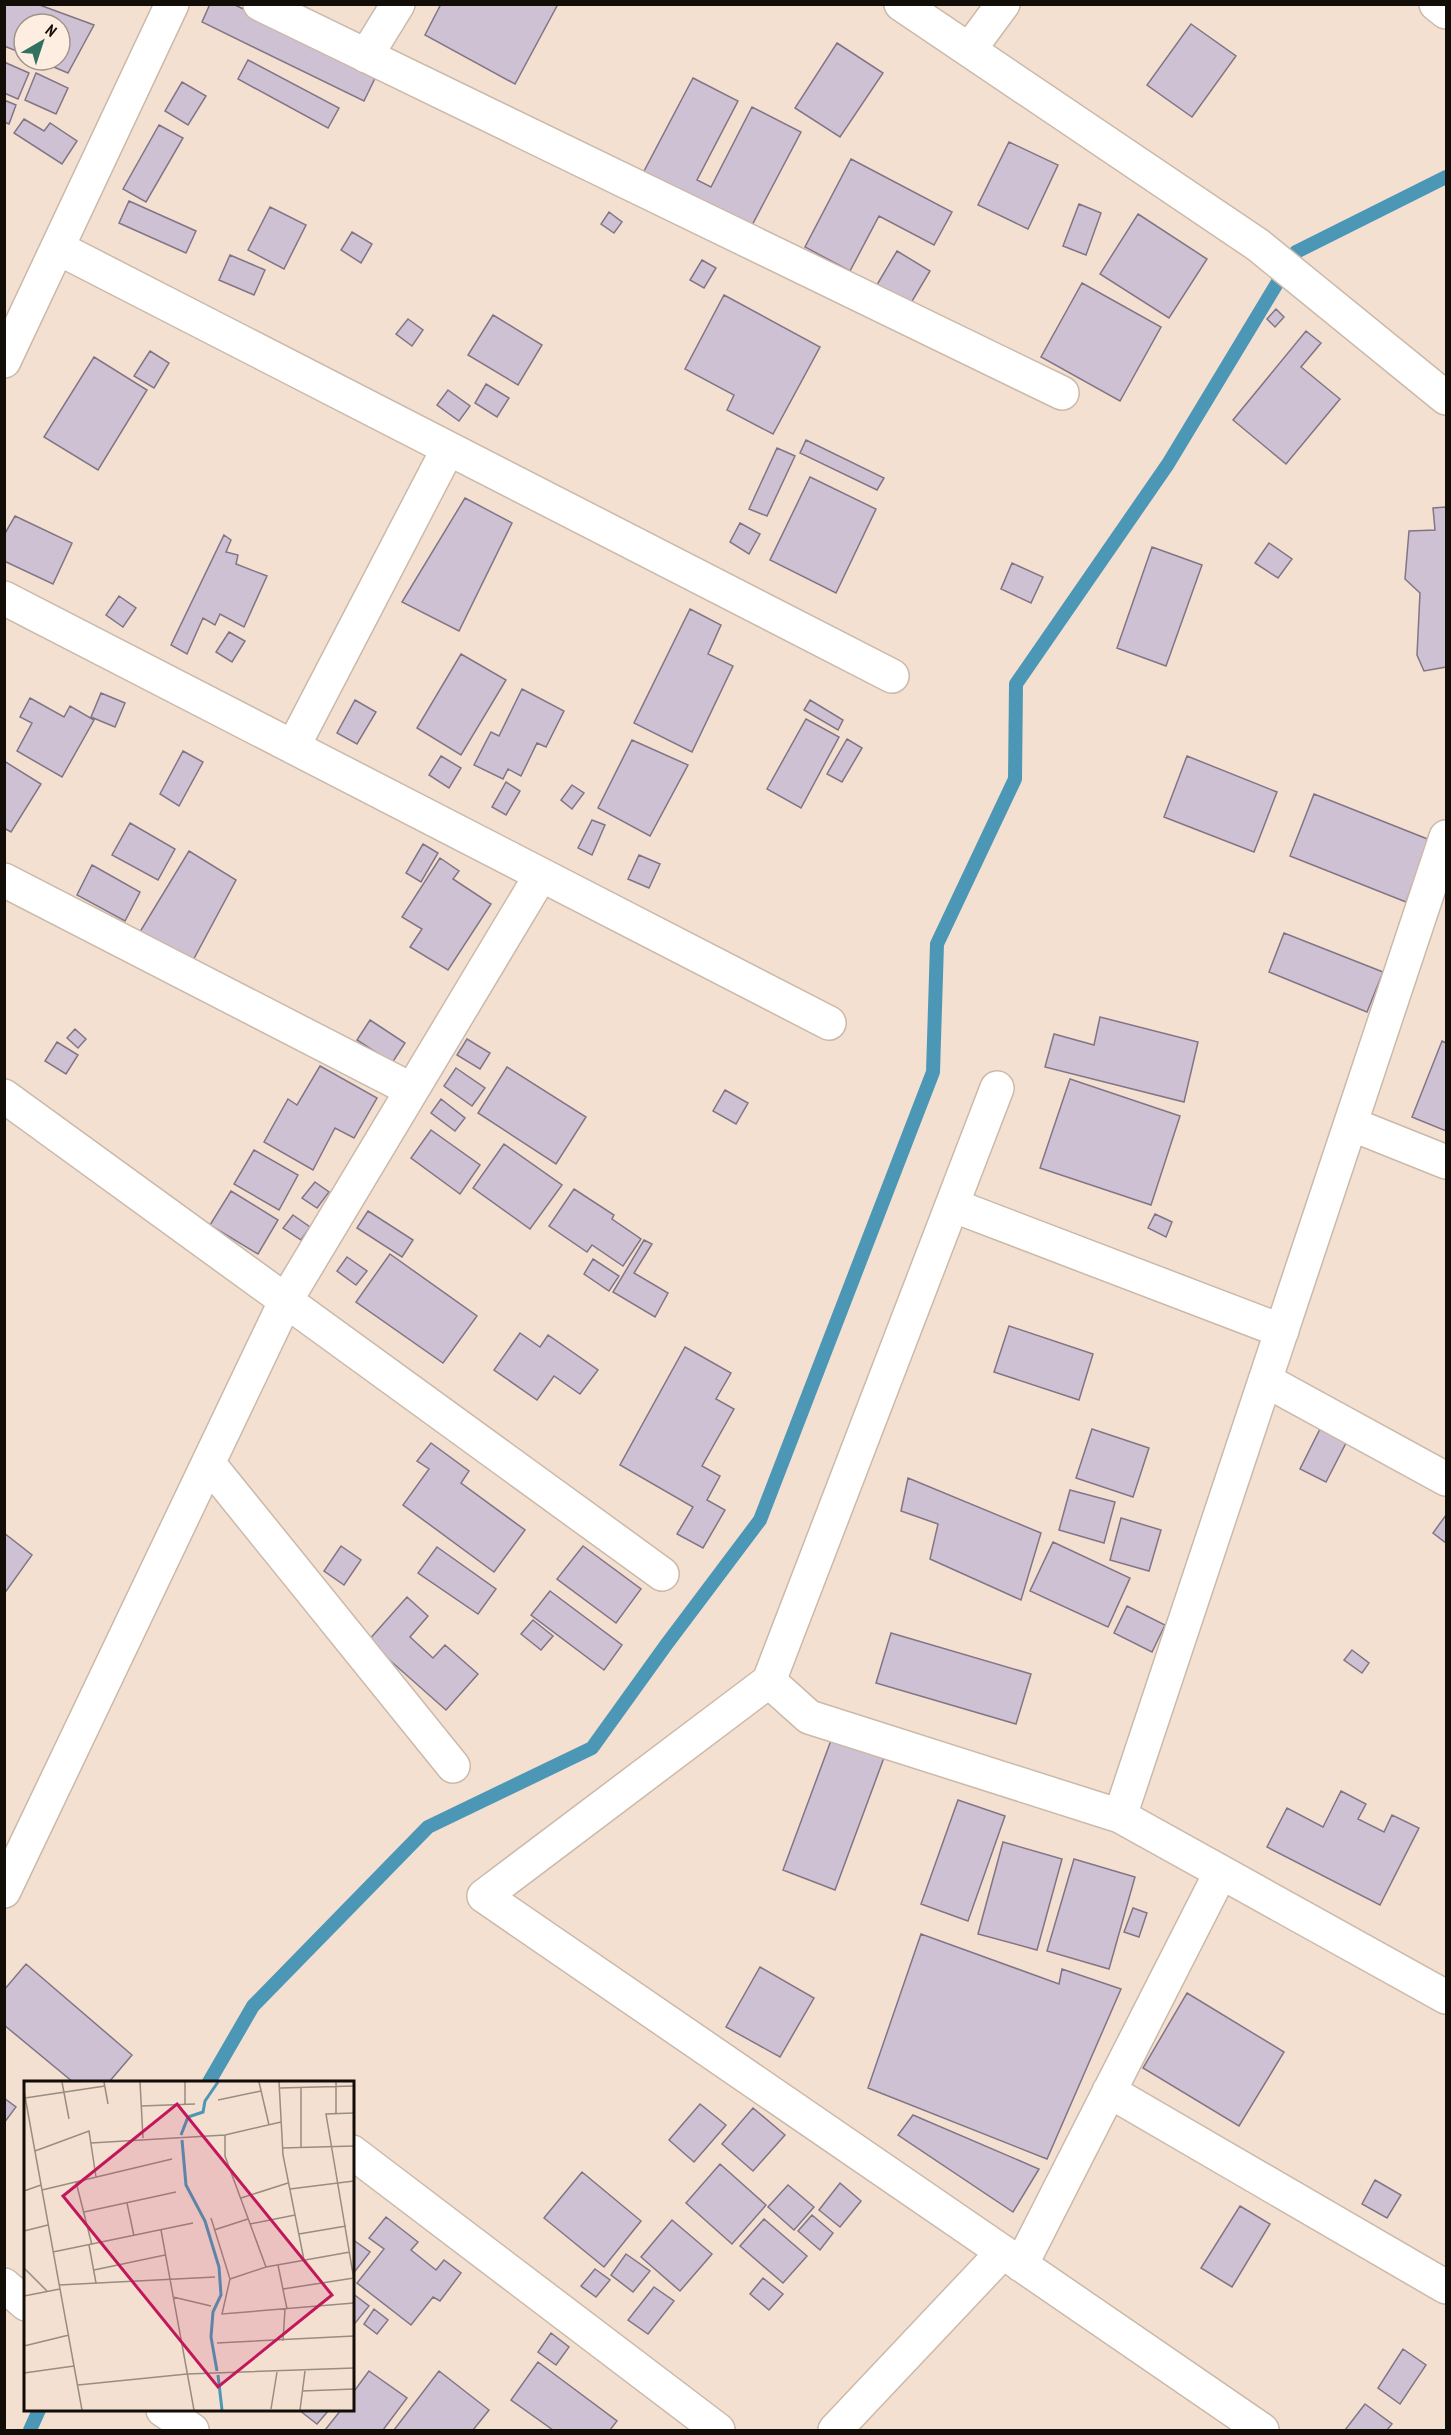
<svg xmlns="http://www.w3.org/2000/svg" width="1451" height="2435" font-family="'PT Sans Narrow',sans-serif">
	<rect width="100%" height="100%" fill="#f3e0d0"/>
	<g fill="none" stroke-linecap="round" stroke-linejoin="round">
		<!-- stream -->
		<path stroke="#4d97b6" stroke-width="14" d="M209,2082L253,2006L428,1827L592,1748L666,1645L760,1520L933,1072L937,944L1015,779L1016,684L1168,464L1296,252L1446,177
			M30,2430L39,2410"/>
	</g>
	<!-- building -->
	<path fill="#cfc1d4" stroke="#827586" stroke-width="1.5" d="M4,4H37L94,25L68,73L37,60H60V24H24V54L4,46Z
		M210,4H233L377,74L364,101L202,22Z
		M441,4H558L515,84L425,35Z
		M1191,24L1236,56L1192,117L1147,85Z
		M837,43L883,73L840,137L795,108Z
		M248,60L339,108L328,128L238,79Z
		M4,62L29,73L18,99L4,93Z
		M36,73L68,88L56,114L25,100Z
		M693,78L738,101L697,180L711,187L752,107L801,132L749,231L642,175Z
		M182,82L206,96L188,125L165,111Z
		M4,100L16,105L9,124L4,122Z
		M24,119L44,131L50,123L77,141L62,164L14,133Z
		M159,125L183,138L146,202L123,189Z
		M1009,142L1058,165L1028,229L978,205Z
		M851,159L952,212L934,245L879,216L850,271L805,247Z
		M129,201L196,231L186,253L119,223Z
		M1079,204L1101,213L1086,255L1063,246Z
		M270,207L306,225L284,269L248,250Z
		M609,212L622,222L614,233L601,224Z
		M1138,214L1207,259L1169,318L1100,274Z
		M352,232L372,244L361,263L341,250Z
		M897,251L930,271L908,308L875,288Z
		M230,255L265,270L254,295L219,280Z
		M702,260L716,268L704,288L690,280Z
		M1082,283L1161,327L1120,401L1041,357Z
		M724,295L820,347L773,434L727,410L734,395L685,369Z
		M1276,309L1284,317L1275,327L1267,319Z
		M493,315L542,345L518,385L468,355Z
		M408,319L423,330L412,346L396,334Z
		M1306,331L1321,343L1301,367L1340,399L1286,464L1233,420Z
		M150,351L169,363L154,388L134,376Z
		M94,357L147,390L98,470L44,437Z
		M486,384L509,398L497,417L475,403Z
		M448,390L470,406L459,421L437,405Z
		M806,440L884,478L877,490L800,453Z
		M777,448L795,456L767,516L749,509Z
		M810,477L876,509L836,593L770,560Z
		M465,498L512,523L459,631L402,602Z
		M1446,507V667L1424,671L1417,655L1420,593L1405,579L1409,531L1435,530L1433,508Z
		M15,516L72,543L53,584L4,561V535Z
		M740,523L760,534L749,554L730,542Z
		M224,535L231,540L226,552L238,555L236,564L267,576L244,627L220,614L215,625L203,618L187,654L171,645Z
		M1269,543L1292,559L1278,578L1255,563Z
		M1152,547L1202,565L1166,666L1117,648Z
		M1012,563L1043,577L1031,603L1001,589Z
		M119,596L136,608L123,627L106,615Z
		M690,609L721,625L708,654L733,666L692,752L634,723Z
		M229,632L245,641L232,662L216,652Z
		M461,654L506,680L461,755L417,728Z
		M522,689L564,711L546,747L537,743L521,776L508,769L503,779L474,765L491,732L499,736Z
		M101,693L125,703L115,727L91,717Z
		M30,698L64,717L70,706L94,720L62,777L17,751L32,723L20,717Z
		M355,700L376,712L357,744L337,733Z
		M810,700L843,720L838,730L804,710Z
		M806,719L839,737L801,808L767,789Z
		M847,739L862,748L842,782L827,774Z
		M632,740L688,765L650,836L598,808Z
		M183,751L203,762L179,806L160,794Z
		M441,756L461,768L449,788L429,775Z
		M1187,756L1277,792L1254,852L1164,817Z
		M4,761L41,784L11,832L4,828Z
		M506,782L520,791L506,815L492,807Z
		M572,785L584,793L572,809L561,800Z
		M1314,794L1430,840L1406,902L1290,856Z
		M592,820L605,825L592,855L578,848Z
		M130,823L175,849L158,880L112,855Z
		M423,844L438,853L421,882L406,873Z
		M189,851L236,880L190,966L138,935Z
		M639,855L660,864L649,888L628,879Z
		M440,858L459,871L453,879L491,904L448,970L410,947L422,929L402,917Z
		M92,865L140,892L125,921L77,895Z
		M1284,933L1383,972L1367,1012L1269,972Z
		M1100,1017L1198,1042L1184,1102L1045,1067L1054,1034L1094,1045Z
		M370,1020L405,1043L392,1063L357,1040Z
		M75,1029L86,1039L78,1048L67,1038Z
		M467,1039L490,1053L480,1069L457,1055Z
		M1442,1041L1446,1043V1131L1412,1117Z
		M57,1042L78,1055L66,1074L45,1061Z
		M320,1066L377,1098L354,1138L335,1128L313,1170L264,1142L288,1099L297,1105Z
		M507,1067L586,1117L556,1164L478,1113Z
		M456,1068L485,1088L472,1106L444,1086Z
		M1070,1079L1180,1116L1151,1205L1040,1168Z
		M725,1090L748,1103L736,1124L713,1111Z
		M441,1099L465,1118L455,1131L431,1113Z
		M431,1130L480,1165L460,1194L411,1158Z
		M504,1144L562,1185L530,1229L473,1188Z
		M254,1150L298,1175L279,1210L234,1184Z
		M315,1182L329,1192L317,1208L302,1198Z
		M574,1189L614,1215L612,1219L641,1239L623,1266L592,1245L587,1252L549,1226Z
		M231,1191L278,1220L258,1254L210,1225Z
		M368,1211L413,1240L402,1257L357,1228Z
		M1155,1214L1172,1222L1166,1237L1148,1228Z
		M293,1215L310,1227L301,1240L283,1228Z
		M644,1240L652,1244L634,1273L668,1293L655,1317L613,1292Z
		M390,1254L477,1316L443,1363L356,1302Z
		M347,1257L367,1271L356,1285L337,1271Z
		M593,1259L619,1276L609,1291L584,1274Z
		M1009,1326L1093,1354L1079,1400L994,1372Z
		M520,1333L540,1347L548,1335L598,1370L580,1394L554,1376L537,1400L494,1370Z
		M685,1347L731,1373L716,1399L734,1409L702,1466L720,1476L707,1500L725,1510L703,1548L677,1534L693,1507L620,1465Z
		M1321,1427L1347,1441L1326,1482L1300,1469Z
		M1092,1429L1149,1448L1133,1497L1076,1478Z
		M431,1443L469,1471L461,1483L525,1530L494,1572L403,1505L429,1469L417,1461Z
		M908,1478L1041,1533L1021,1600L930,1559L938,1524L901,1511Z
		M1070,1490L1115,1502L1104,1543L1059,1530Z
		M1446,1515V1543L1433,1533Z
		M1121,1518L1161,1530L1149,1571L1110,1560Z
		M4,1533L32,1555L4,1594Z
		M1053,1542L1130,1578L1108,1627L1030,1591Z
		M341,1546L361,1560L344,1585L324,1571Z
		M583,1546L641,1589L616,1623L557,1579Z
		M437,1547L496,1589L478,1614L418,1573Z
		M550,1591L622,1645L604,1670L531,1615Z
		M407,1597L428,1616L410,1637L433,1658L445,1645L478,1674L446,1710L368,1641Z
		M1127,1606L1165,1625L1152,1652L1114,1633Z
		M533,1620L553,1636L541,1650L521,1634Z
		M891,1633L1031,1674L1016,1724L876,1683Z
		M1352,1650L1369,1663L1362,1673L1344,1660Z
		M833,1735L885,1755L835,1890L783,1870Z
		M1341,1791L1366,1804L1358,1819L1384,1832L1392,1815L1419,1828L1380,1905L1267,1847L1287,1808L1323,1827Z
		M958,1800L1005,1816L968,1921L921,1904Z
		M1003,1842L1062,1859L1037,1950L978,1934Z
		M1074,1859L1135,1877L1109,1969L1047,1951Z
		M1133,1908L1147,1913L1139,1937L1124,1932Z
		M921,1934L1059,1984L1062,1969L1121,1989L1047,2159L868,2088Z
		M26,1964L132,2055L109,2082H73L4,2025V1990Z
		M760,1967L814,1998L780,2057L726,2027Z
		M1187,1993L1284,2052L1239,2126L1143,2068Z
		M4,2098L16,2107L4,2123Z
		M700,2104L726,2125L694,2162L669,2140Z
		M753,2108L785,2135L753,2171L722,2144Z
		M913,2115L1039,2169L1013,2212L898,2135Z
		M720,2164L766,2205L732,2244L686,2203Z
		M582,2172L641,2221L604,2267L544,2218Z
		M1375,2180L1401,2195L1387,2218L1362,2204Z
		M840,2183L861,2201L840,2227L819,2210Z
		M788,2185L814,2207L794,2230L768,2207Z
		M1240,2206L1270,2224L1232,2287L1201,2268Z
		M812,2215L833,2233L820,2250L798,2231Z
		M386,2217L418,2242L411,2250L436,2270L444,2260L461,2273L440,2301L433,2297L411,2325L357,2283L384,2249L369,2238Z
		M764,2219L807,2256L783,2283L740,2246Z
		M672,2220L712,2254L680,2291L641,2257Z
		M352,2239L370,2252L352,2275Z
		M626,2254L650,2271L633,2292L611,2275Z
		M595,2269L610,2280L596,2297L581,2286Z
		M763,2278L783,2294L769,2310L750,2294Z
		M654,2287L674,2301L648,2334L628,2320Z
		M352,2293L369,2306L352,2327Z
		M374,2309L388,2320L377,2334L364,2324Z
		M551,2333L569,2347L556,2365L538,2352Z
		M1403,2349L1426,2365L1400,2404L1378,2388Z
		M538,2362L617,2421L610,2430H553L511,2400Z
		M369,2371L407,2398L383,2430H325L341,2410H352V2394Z
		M439,2371L489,2410L473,2430H394Z
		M1365,2404L1392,2424L1387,2430H1345Z
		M299,2410H329L317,2424Z"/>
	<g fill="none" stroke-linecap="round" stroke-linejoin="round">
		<!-- minor casing -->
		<g stroke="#cbb9a9" stroke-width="36">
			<path id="minor" d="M260,4L1062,393
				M901,4L1258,245L1446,398
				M1436,4L1446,12
				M969,50L1003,4
				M366,56L398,4
				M58,248L892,676
				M4,361L172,4
				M4,598L829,1023
				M293,747L448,449
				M4,880L412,1090
				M997,1088L769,1681L484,1896L1262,2430
				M4,1096L662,1574
				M1351,1124L1446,1162
				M952,1205L1282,1331
				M1265,1380L1446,1479
				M209,1464L453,1766
				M769,1681L809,1717L1120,1816L1446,1997
				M1120,1816L1446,837
				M4,1891L286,1300L541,875
				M1109,2091L1446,2287
				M352,2152L718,2430
				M1021,2265L1221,1872
				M4,2285L26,2304
				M163,2410L192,2430
				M835,2430L1003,2252"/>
		</g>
		<!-- minor -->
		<use href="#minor" stroke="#fff" stroke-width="33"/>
	</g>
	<!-- overview -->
	<g transform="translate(24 2081)">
		<rect width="330" height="330" fill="#f3e0d0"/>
		<path fill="none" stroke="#4d97b6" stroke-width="3" d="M157,54L164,36L179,31L181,20L194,1M158,59L162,104L181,140L195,186L197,214L189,231L187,256L193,290M194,294L198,329"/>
		<path fill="none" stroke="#998c80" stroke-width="1.5" d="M38,1L45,38M80,1L84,23M116,1L119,57M161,1V24M235,1L245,44M255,1L259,74L280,179M312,1V32M256,7L330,5M0,10L58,329M1,17L81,5M194,19L237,10M117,25L171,23M330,32L302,33L330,199M201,54V75L242,186M67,62L201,54L257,41M258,67L330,65M277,67V6M11,70L65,50L72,96M52,101L68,164M266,108L330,100M18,109L148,78M0,110L17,104M217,117L264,102M103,122L110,155M60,131L152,111M187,137L206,198L198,233L330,222M226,143L271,134M137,149L170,329M190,149L224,138M0,150L24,144M275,153L322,145M65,164L72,202M29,171L169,142M254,184L263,228M0,187L23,210M70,189L141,174M206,198L242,186L326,171M35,204L191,196M259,208L330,197M0,215L36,208M149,216L187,225M259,260L261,228M193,262L330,255M0,265L45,254M0,292L50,285M54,304L163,293L330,287M278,310L330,308M247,328L253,291M276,329L281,290"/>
		<path fill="#c2185b" fill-opacity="0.15" stroke="#c2185b" stroke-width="3" d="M153,23L308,214L194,306L39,115Z"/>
		<rect width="330" height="330" fill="none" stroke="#130d08" stroke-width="3"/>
	</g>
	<!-- border -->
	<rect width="1451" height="2435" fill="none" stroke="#130d08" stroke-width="12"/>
	<!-- north arrow -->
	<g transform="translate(42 42) rotate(39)"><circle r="28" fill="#feeee1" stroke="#a0948a" stroke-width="1.5"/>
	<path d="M0-4.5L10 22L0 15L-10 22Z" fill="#317160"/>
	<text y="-9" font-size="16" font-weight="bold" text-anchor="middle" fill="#130d08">N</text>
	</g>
</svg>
